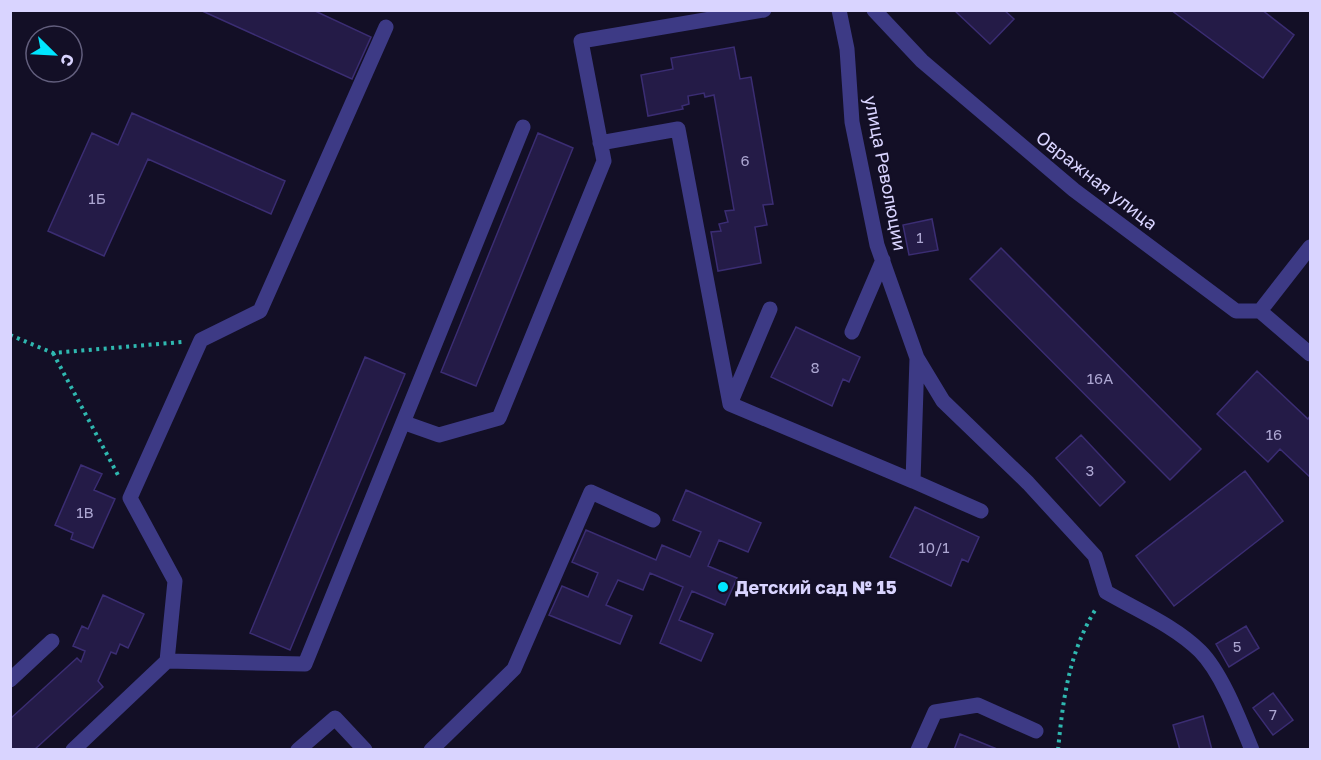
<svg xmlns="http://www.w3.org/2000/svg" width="1321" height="760" font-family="'Golos Text',sans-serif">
	<rect width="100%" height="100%" fill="#130f26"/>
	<!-- building -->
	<path fill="#241b47" stroke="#3b2d73" stroke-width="1.5" d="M200,10H313L371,37L352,79Z
		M954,10H1004L1014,19L990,44Z
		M1171,10H1262L1294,35L1263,78Z
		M734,47L740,79L751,77L773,204L763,205L767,225L755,227L761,263L718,271L711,232L721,231L719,224L728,222L725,211L734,210L714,95L705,97L704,93L688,96L689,104L682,106L683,109L648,116L641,75L673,69L671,58Z
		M132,113L285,181L271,214L148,159L104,256L48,231L92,133L118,145Z
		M538,133L573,148L476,386L441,372Z
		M932,219L938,250L909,255L903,225Z
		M1001,248L1201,449L1170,480L970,279Z
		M796,327L860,357L849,382L843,379L832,406L771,377Z
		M365,357L405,374L290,650L250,633Z
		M1257,371L1308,419L1310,416V477L1280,449L1268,462L1217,414Z
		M1081,435L1125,482L1100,506L1056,458Z
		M81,465L102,474L94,490L115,499L93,548L71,539L73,533L55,525Z
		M1245,471L1283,521L1174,606L1136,556Z
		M686,490L761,523L748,552L719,540L708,566L737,578L725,605L692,591L679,620L713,634L701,661L660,643L683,587L650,573L643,590L618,580L606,605L632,616L620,644L549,615L562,586L588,597L598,573L572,562L586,530L656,560L662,545L690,557L701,532L673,520Z
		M915,507L979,537L968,562L962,559L951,586L890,557Z
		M103,595L144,614L128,648L120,644L116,654L111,652L98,681L103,687L34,750H10V719L77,658L81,662L85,651L73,646L82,626L88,629Z
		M1246,626L1259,648L1229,667L1216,644Z
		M1273,693L1293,720L1273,735L1253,708Z
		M1203,716L1212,750H1180L1173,725Z
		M960,734L997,749L954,750Z"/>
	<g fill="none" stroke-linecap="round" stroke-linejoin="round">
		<!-- path -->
		<path stroke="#2fb8b0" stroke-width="4" stroke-dasharray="3 4.5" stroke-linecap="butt" d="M10,335L53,353L182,342
			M53,353L119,477
			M1058,750C1063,699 1069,651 1097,607"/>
		<!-- minor -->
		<path stroke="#3d3a85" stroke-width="15" d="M839,10L847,49L852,122L877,245L917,358L943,401L1028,483L1095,556L1106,592C1137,610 1175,626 1200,651C1222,673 1240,721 1252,750
			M874,10L922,61L1074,190L1236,311H1260L1310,354
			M600,143L678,129L730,404L913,481
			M1260,311L1310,247
			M852,332L883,260
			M917,358L913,481L981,511
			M730,404L770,309
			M405,423L439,435L499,418L604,161L581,41L764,10
			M167,661L175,581L130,498L201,340L260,311L386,27
			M10,680L52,641
			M73,750L167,661L305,664L523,127
			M298,750L335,718L365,750
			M431,750L514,669L591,492L653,520
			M918,750L935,712L978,705L1036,731"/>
	</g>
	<!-- markers -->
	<circle fill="#00e5ff" stroke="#130f26" stroke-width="2" cx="723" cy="587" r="6"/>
	<g text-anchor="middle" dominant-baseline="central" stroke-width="4.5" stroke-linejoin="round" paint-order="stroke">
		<!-- number labels -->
		<g font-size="15" fill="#aca6d1">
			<text x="745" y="160">6</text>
			<text x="97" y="198">1Б</text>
			<text x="920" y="237">1</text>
			<text x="815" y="367">8</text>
			<text x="1100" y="378">16А</text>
			<text x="1274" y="434">16</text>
			<text x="1090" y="470">3</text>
			<text x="85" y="512">1В</text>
			<text x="934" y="547">10/1</text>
			<text x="1237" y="646">5</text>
			<text x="1273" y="714">7</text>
		</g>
		<!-- street labels -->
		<g font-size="18" fill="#d9d4ff" stroke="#130f26">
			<text transform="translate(886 173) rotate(79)">улица Революции</text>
			<text transform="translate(1097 180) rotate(38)">Овражная улица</text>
		</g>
		<!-- poi labels -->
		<g font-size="18" font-weight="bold" fill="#d9d4ff" stroke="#130f26" text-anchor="start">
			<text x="735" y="587">Детский сад № 15</text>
		</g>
	</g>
	<!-- border -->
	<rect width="1321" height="760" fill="none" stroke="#d9d4ff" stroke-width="24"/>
	<!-- north arrow -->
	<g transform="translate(54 54) rotate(114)"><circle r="28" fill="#130f26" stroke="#625e7d" stroke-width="1.5"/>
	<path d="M0-4.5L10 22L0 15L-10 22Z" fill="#00e5ff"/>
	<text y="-9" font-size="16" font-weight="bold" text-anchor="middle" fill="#d9d4ff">С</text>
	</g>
</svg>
